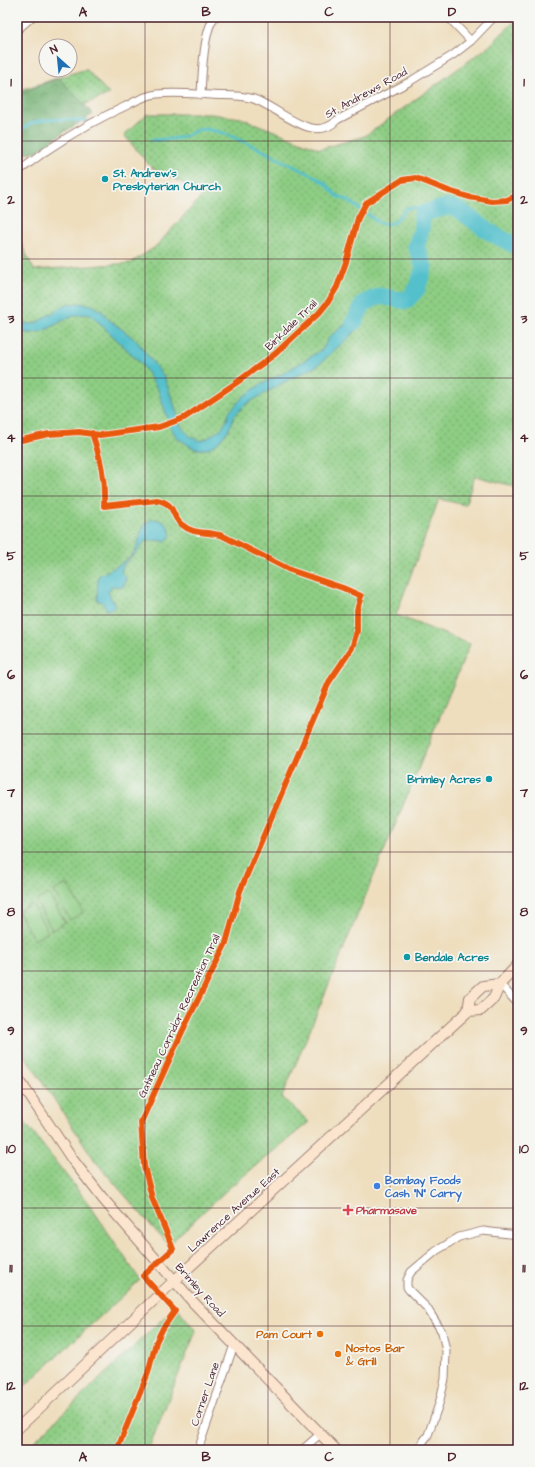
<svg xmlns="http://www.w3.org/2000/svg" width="535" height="1467" font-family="'Architects Daughter',sans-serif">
	<defs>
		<pattern id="grass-dots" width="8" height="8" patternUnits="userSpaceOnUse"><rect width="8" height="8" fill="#8ecd84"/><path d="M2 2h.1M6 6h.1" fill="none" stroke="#76a66c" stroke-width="1.8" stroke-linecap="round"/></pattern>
		<pattern id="forest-crowns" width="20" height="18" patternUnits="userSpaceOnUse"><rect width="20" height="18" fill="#72b072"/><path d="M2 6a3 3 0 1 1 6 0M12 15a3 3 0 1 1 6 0" fill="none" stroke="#608f5e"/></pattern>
	</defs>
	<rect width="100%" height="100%" fill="#f6f6f2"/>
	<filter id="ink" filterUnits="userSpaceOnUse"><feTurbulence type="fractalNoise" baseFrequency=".025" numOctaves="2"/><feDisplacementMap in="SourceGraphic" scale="8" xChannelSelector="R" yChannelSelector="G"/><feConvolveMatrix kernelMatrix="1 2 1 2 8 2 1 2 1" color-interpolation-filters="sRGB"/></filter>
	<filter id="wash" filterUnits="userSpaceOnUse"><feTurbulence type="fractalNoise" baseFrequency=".012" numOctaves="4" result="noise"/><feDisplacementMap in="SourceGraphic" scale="16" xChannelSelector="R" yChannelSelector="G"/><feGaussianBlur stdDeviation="0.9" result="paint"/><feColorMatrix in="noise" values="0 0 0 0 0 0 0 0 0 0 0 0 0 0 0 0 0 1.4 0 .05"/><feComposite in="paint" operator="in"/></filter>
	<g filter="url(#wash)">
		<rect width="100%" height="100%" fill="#eedebe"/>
		<!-- grass -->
		<path fill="url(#grass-dots)" stroke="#6c7658" d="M518,18V487L475,476L465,505L439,499L396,615L470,644L282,1097L309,1122L230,1187L168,1245L96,1162L17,1044V235L34,270L131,263L155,247L204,194L151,167L124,135L147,114H211L241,118L320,149L365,136L488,47Z
			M86,69L109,94L56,117L17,142V91Z
			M23,1120L91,1207L140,1280L17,1393V1138Z
			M176,1306L196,1331L148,1450H25Z"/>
		<!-- forest -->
		<path fill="url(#forest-crowns)" stroke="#5e684e" d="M59,78L93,114L64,132L39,150L17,156V94Z"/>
		<!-- pitch -->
		<path fill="#8ecd84" stroke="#6c7658" d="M67,884L83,912L70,920L54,891Z
			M49,894L65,922L52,930L36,901Z
			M32,904L48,932L34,940L18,911Z"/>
		<!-- water -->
		<path fill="#53c0cc" stroke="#4e707c" d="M79,303L92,305L102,311L108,319L136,340L164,377L174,404L180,424L183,429L190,436L200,441L208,438L222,428L227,420L229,412L243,397L263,383L284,373L323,349L330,336L353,319L358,329L317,366L286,381L245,405L235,415L229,429L219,442L207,449H195L177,438L171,428L158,390L141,363L91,315C69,311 58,327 39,332C31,334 24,333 17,331V323L34,324L67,304Z
			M153,519C165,520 168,525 171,535L165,542L159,540L145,541L137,552L124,564L121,572L126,577L124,586L122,587L112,586L108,592L115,606L112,609L107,610L102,602L97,600L98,576C109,570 122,565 131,556C142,545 136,526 153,519Z"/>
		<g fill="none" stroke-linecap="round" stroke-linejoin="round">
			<!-- stream -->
			<path stroke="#53c0cc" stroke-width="3" d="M17,135C20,132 23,128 27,126C41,116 70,120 87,121
				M151,140L172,139L183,137L198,130L206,129L224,133L262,150L283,161L314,176L326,184L337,196L346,199L381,224L393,223L408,207L417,209L424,213"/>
			<!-- river -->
			<path stroke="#53c0cc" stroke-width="17" d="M354,322L364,303L380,296L406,301L417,289L424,267L416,246C420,236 423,227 422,216L424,213L447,207L454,208L462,212L491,233L518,247"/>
		</g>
	</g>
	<g filter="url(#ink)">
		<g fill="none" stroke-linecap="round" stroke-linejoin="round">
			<!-- minor casing -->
			<g stroke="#9c7e74" stroke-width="9">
				<path id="minor" d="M448,17L471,41
					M17,30L32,17
					M201,95C202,77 203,29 215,17
					M17,172C28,165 38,156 49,149C73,133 99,118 126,106C135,101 146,95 157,94C175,92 193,94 211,95C224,96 238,95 250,98C275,103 312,147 337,120L409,82L453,55L471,41L494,17
					M500,984L518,1004
					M198,1450L234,1345
					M302,1450L320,1434
					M417,1450L428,1435L439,1404L445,1379L446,1351L442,1332L427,1308L409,1290L407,1287V1280L411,1272L436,1251L459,1237L483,1231L518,1235"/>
			</g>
			<!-- secondary casing -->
			<g stroke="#9c7e74" stroke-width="12">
				<path id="secondary" d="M468,1011L470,998L483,986L500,984
					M17,1077L72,1159L104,1200L193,1302L336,1450
					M17,1429L174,1281L468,1011L481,1010L494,998L500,984L518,965"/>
			</g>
			<!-- minor -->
			<use href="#minor" stroke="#fff" stroke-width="7"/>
			<!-- secondary -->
			<use href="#secondary" stroke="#fce5cf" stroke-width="10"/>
			<!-- cycleway casing -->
			<g stroke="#f6f6f2" stroke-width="8">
				<path id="cycleway" d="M92,433C101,460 105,478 104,506L157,500C177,504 170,515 181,524C195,536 206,530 223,536L290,570L343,588L361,596L357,610V631L352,648L329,682L240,891L226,943L182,1032L141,1122L144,1166L152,1198L168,1236L173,1249L143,1276L175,1311L163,1328L156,1342L148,1373L117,1450
					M17,441L49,434L79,432L100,435L159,427L184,418L236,383L275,354L319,313L328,302L337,287L346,262L358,218L366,203L402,180L416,178L449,191L469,197L492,201L507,200L518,195"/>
			</g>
			<!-- cycleway -->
			<use href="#cycleway" stroke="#e8590c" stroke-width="6"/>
		</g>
	</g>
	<!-- grid -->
	<path fill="none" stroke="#4a1f2b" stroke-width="1" stroke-opacity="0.55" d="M145,17V1450M268,17V1450M390,17V1450M17,141H518M17,259H518M17,378H518M17,496H518M17,615H518M17,734H518M17,852H518M17,971H518M17,1089H518M17,1208H518M17,1326H518"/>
	<!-- markers -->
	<g fill="#0f9aa8" stroke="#f6f6f2" stroke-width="1.5">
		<circle cx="105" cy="179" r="4"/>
		<circle cx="489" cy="779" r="4"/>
		<circle cx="407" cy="957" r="4"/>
	</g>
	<circle fill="#3f7fe0" stroke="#f6f6f2" stroke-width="1.5" cx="377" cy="1186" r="4"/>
	<path fill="#e0444e" stroke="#f6f6f2" stroke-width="1.5" d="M346 1204h4v4h4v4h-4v4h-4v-4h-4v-4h4z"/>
	<g fill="#e8710a" stroke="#f6f6f2" stroke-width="1.5">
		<circle cx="320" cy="1334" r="4"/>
		<circle cx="338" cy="1354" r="4"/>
	</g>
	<g text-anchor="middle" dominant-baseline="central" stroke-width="3.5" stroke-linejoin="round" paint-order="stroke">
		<!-- street labels -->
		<g font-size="11" fill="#4a1f2b" stroke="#f6f6f2">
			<text transform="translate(366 93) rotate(-29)">St. Andrews Road</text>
			<text transform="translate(291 325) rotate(-44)">Birkdale Trail</text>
			<text transform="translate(179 1016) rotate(-65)">Gatineau Corridor Recreation Trail</text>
			<text transform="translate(234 1210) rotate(-42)">Lawrence Avenue East</text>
			<text transform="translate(200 1290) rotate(48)">Brimley Road</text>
			<text transform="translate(205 1394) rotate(-71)">Corner Lane</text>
		</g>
		<!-- culture labels -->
		<g font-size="11" font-weight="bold" fill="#0d838f" stroke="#f6f6f2" text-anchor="start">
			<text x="113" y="173">St. Andrew's<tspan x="113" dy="13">Presbyterian Church</tspan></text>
			<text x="481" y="779" text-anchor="end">Brimley Acres</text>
			<text x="415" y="957">Bendale Acres</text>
		</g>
		<!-- shop labels -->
		<g font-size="11" font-weight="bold" fill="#366cbe" stroke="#f6f6f2" text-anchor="start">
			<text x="385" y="1180">Bombay Foods<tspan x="385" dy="13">Cash "N" Carry</tspan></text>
		</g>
		<!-- health labels -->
		<g font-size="11" font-weight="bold" fill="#be3a42" stroke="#f6f6f2" text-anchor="start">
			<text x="356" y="1210">Pharmasave</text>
		</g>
		<!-- food labels -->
		<g font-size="11" font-weight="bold" fill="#c56008" stroke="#f6f6f2" text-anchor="end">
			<text x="312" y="1334">Pam Court</text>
			<text x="346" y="1348" text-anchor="start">Nostos Bar<tspan x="346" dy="13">&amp; Grill</tspan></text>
		</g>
	</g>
	<!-- margin -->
	<rect width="535" height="1467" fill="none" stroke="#f6f6f2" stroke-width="44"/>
	<!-- north arrow -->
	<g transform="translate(58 58) rotate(333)"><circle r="19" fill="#f6f6f2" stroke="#b1a0a2"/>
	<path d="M0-3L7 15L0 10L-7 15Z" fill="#1f6fb2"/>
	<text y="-6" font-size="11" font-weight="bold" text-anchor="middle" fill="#4a1f2b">N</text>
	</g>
	<rect x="22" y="22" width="491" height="1423" fill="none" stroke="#4a1f2b" stroke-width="1.5"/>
	<g font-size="13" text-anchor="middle" font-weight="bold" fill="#4a1f2b">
		<text x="83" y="16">A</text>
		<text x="206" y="16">B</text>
		<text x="329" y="16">C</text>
		<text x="452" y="16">D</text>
		<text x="11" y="86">1</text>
		<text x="524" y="86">1</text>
		<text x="11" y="204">2</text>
		<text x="524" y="204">2</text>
		<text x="11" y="323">3</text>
		<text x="524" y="323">3</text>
		<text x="11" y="442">4</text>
		<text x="524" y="442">4</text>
		<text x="11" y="560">5</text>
		<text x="524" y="560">5</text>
		<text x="11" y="679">6</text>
		<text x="524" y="679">6</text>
		<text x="11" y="797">7</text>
		<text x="524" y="797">7</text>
		<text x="11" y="916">8</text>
		<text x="524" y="916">8</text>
		<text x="11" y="1035">9</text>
		<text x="524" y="1035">9</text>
		<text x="11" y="1153">10</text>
		<text x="524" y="1153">10</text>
		<text x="11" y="1272">11</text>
		<text x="524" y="1272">11</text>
		<text x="11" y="1390">12</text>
		<text x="524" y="1390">12</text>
		<text x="83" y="1461">A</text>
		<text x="206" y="1461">B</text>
		<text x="329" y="1461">C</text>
		<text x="452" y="1461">D</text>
	</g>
</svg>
